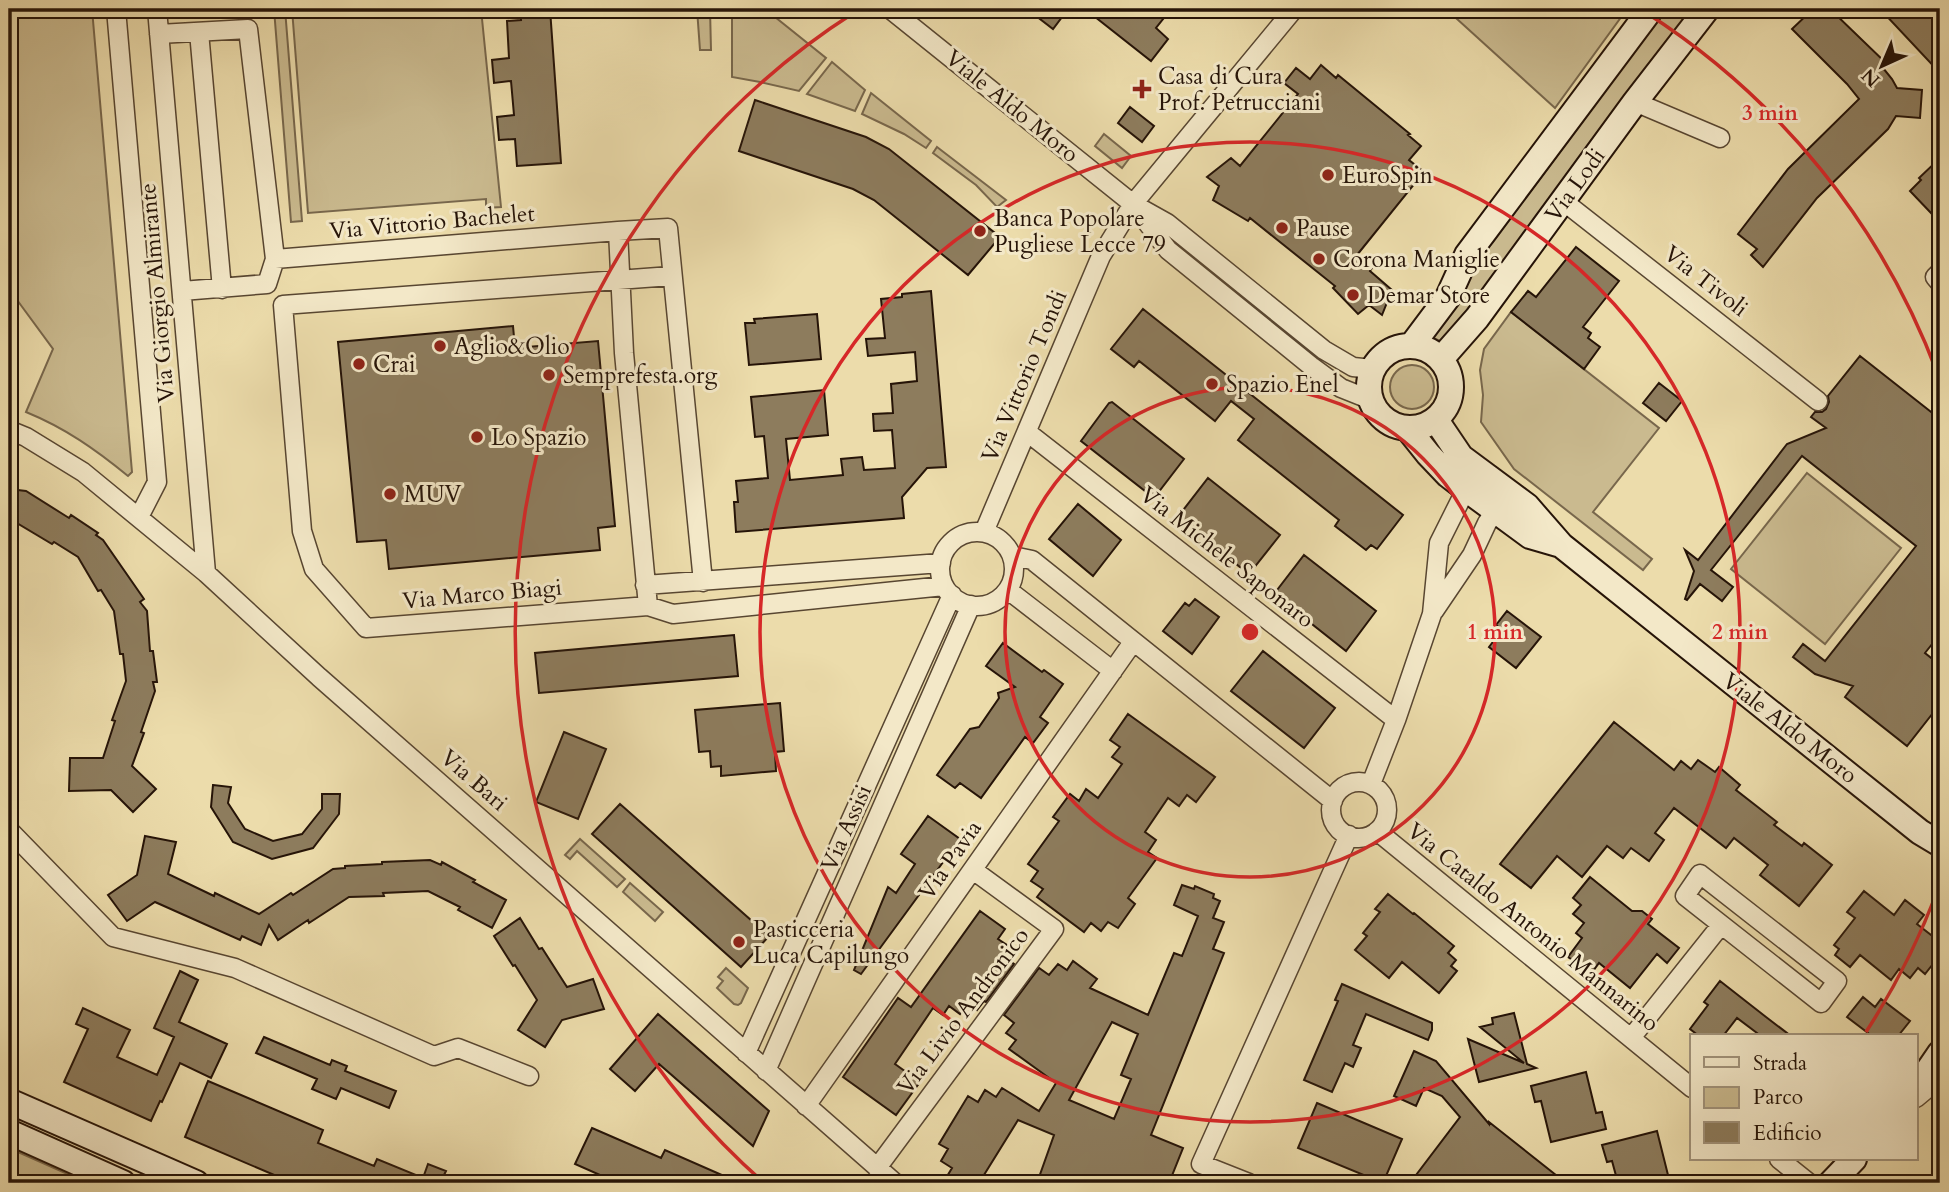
<svg xmlns="http://www.w3.org/2000/svg" width="1949" height="1192" font-family="Cardo,serif">
	<rect width="100%" height="100%" fill="#ecdcab"/>
	<filter id="stains"><feTurbulence type="fractalNoise" baseFrequency=".00286" numOctaves="4"/><feColorMatrix values="0 0 0 0 .2 0 0 0 0 .09 0 0 0 0 .02 0 0 0 .5 -.17"/></filter>
	<radialGradient id="worn" r=".72"><stop offset=".6" stop-color="#630" stop-opacity="0"/><stop offset="1" stop-color="#630" stop-opacity=".3"/></radialGradient>
	<!-- green -->
	<path fill="#caba8f" stroke="#78674c" stroke-width="2" d="M9,9H92L132,472L128,476C95,449 65,428 26,412L53,349L9,289Z
		M274,9H285L302,221L291,222Z
		M292,9H481L501,207L486,208V199L308,213Z
		M697,9H710L711,50H700Z
		M732,9H765L826,58L799,91L760,82L732,77Z
		M1446,9H1627L1555,108Z
		M1666,9H1691L1472,308L1440,341L1431,337L1447,320L1458,301L1479,258L1493,242Z
		M832,62L865,90L855,111L807,94Z
		M871,93L931,141L926,148L904,134L862,114Z
		M1104,134L1131,156L1122,168L1095,146Z
		M937,147L1006,200L997,207L976,185L933,153Z
		M1511,312L1659,428L1593,512L1652,559L1643,570L1514,469L1481,422L1483,395L1480,370L1484,349Z
		M1390 387a22 22 0 1 1 44 0a22 22 0 1 1-44 0Z
		M1807,473L1901,548L1825,644L1731,569Z
		M580,839L625,879L617,887L577,851L570,859L565,855Z
		M630,883L663,912L655,921L623,892Z
		M726,968L748,988L741,1003L738,1005L734,1004L717,988L723,981L718,977Z
		M9,1148L88,1183H20L9,1178Z"/>
	<!-- building -->
	<path fill="#8d7c5d" stroke="#261408" stroke-width="2" fill-rule="evenodd" d="M520,9H550L561,163L517,166L515,139L499,140L497,117L514,115L511,81L494,83L492,60L509,58L507,21L521,20Z
		M1027,9H1068L1053,29Z
		M1085,9H1171L1156,28L1168,39L1151,61Z
		M1813,9H1830L1887,64L1883,68L1892,79L1897,88L1922,90L1920,118L1896,116L1888,129L1817,198L1763,267L1751,255L1757,249L1738,234L1788,169L1859,99L1847,84L1792,29Z
		M1880,9H1930L1940,20V73Z
		M1321,65L1336,78L1338,75L1410,134L1408,135L1421,146L1409,160L1424,172L1357,255L1372,268L1370,271L1392,290L1382,315L1369,305L1358,314L1333,288L1335,286L1250,218L1248,221L1213,200L1219,186L1207,177L1231,158L1240,166L1298,94L1284,83L1296,68L1310,79Z
		M755,100L866,137L889,149L1000,237L968,275L874,200L853,189L739,151Z
		M1130,107L1154,126L1142,142L1118,123Z
		M1940,158V207L1932,214L1910,191L1921,180L1919,178Z
		M1576,247L1619,281L1583,327L1591,333L1588,338L1600,347L1584,369L1511,312L1528,291L1536,297Z
		M931,291L946,467L927,468L902,497L904,518L736,532L734,502H738L736,481L768,478L764,436L755,437L751,397L824,390L828,435L786,439L790,480L843,475L841,459L862,457L864,470L895,468L892,430L874,431L873,414L893,413L891,384L917,381L915,352L868,356L866,339L885,338L881,299L902,297V294Z
		M1143,309L1403,515L1377,549L1371,545L1366,550L1335,526L1339,520L1238,440L1254,419L1231,401L1215,421L1139,361L1134,367L1111,349Z
		M817,314L821,359L749,365L745,323H755L754,319Z
		M513,326L515,348L598,341L615,526L598,528L600,550L389,569L386,540L357,542L338,342Z
		M1860,356L1940,419V634L1925,653L1940,665V704L1907,746L1845,697L1853,686L1815,674L1793,657L1803,644L1825,661L1916,546L1802,456L1711,570L1733,587L1722,601L1700,584L1687,600L1685,599L1694,571L1685,550L1698,560L1787,444L1826,428L1811,417L1815,412H1822L1826,409L1829,402L1828,396Z
		M1659,383L1682,401L1666,421L1643,403Z
		M1112,402L1184,459L1154,498L1081,441L1109,403Z
		M1208,478L1280,535L1249,574L1177,518Z
		M9,489L26,491L69,518L71,515L98,533L96,535L103,540L144,599L140,602L147,611L150,651H153L157,682H153L155,691L141,732L144,733L132,766L156,789L133,812L111,790L69,791L70,758H103L115,721L112,720L126,681L123,654H120L114,611L101,590L98,591L78,557L54,542L52,544L15,522L9,521Z
		M1078,504L1121,540L1093,576L1049,539Z
		M1304,555L1376,611L1346,651L1274,594Z
		M1195,599L1219,617L1192,654L1163,631L1185,603L1189,606Z
		M1507,611L1541,637L1516,668L1489,647L1502,630L1496,625Z
		M734,635L738,676L539,693L535,653Z
		M1003,643L1042,672L1044,670L1063,684L1040,717L1048,723L1033,743L1025,737L981,798L960,783L955,788L937,775L970,729L979,727L999,698L998,693L1015,687L986,666Z
		M1263,651L1335,708L1304,748L1231,691Z
		M780,703L784,751L775,752L776,771L721,776V766L711,767L710,751L699,752L695,710Z
		M1128,714L1215,777L1196,802L1187,795L1179,806L1168,798L1145,832L1156,840L1148,852L1157,858L1128,898L1135,904L1118,928L1108,922L1101,931L1091,923L1084,932L1037,897L1043,889L1031,881L1038,871L1028,864L1059,821L1053,817L1070,794L1079,801L1086,789L1098,798L1122,764L1112,757L1120,747L1110,740Z
		M1614,722L1674,770L1681,761L1691,769L1698,760L1715,772L1719,767L1740,785L1736,790L1777,822L1774,825L1802,846L1804,843L1832,865L1799,906L1760,875L1768,865L1734,838L1726,848L1674,808L1655,833L1664,840L1649,861L1631,848L1623,858L1607,846L1582,877L1557,856L1531,888L1500,864Z
		M564,732L606,749L578,819L536,802Z
		M213,785L231,787L228,803L245,829L273,841L302,834L322,809V794H340L339,814L313,848L272,859L233,842L211,807Z
		M620,804L769,936L741,967L592,834Z
		M928,816L960,839L861,974L854,970L888,887L896,893L915,864L901,854Z
		M145,836L176,842L168,874L214,896L215,893L259,914L291,893L293,895L333,869L345,868V866L382,864V862L430,860L441,865L442,862L475,880L473,882L506,900L492,928L458,910L460,907L428,891L383,893L384,896L349,897L309,923L308,920L278,940L269,925L261,945L242,936L240,940L155,902L127,921L108,895L137,875Z
		M1590,877L1632,911H1642L1652,919L1648,924L1679,948L1667,963L1657,954L1630,988L1599,963L1593,971L1586,969L1568,957L1582,938L1576,933L1584,923L1573,914L1581,905L1573,898Z
		M1182,885L1194,889L1195,886L1214,894L1213,898L1220,901L1213,918L1224,922L1213,949L1224,953L1151,1135L1183,1148L1169,1183H1037L1054,1135L1018,1120L979,1183H943L952,1168L941,1161L948,1149L939,1144L968,1096L978,1102L985,1090L996,1097L1002,1088L1039,1111L1056,1083L1009,1049L1016,1040L1006,1033L1014,1023L1004,1015L1039,968L1049,975L1058,964L1067,970L1073,961L1097,979L1090,988L1148,1015L1174,953L1182,956L1198,916L1174,905ZM1112,1022L1138,1034L1121,1075L1131,1079L1114,1119L1069,1100Z
		M1864,891L1894,915L1905,900L1924,915L1917,924L1940,942V955L1925,974L1918,968L1910,978L1899,969L1891,980L1860,955L1850,967L1835,955L1839,949L1834,945L1855,918L1847,912Z
		M1388,894L1413,914L1414,913L1454,946L1448,953L1456,960L1451,966L1457,971L1439,993L1402,962L1389,978L1355,950L1367,936L1363,933L1380,912L1375,909Z
		M980,911L1005,929L998,939L1010,947L1003,956L1014,964L986,1002L984,1001L977,1010L968,1003L960,1014L949,1006L943,1015L933,1008L895,1064L920,1082L896,1115L843,1077L898,998L911,1007Z
		M520,918L539,949L542,948L567,987L593,979L604,1009L562,1020L545,1047L518,1030L537,1000L515,965L513,966L494,936Z
		M180,971L198,980L179,1022L227,1044L211,1078L180,1063L162,1102L160,1101L151,1121L64,1082L88,1029L76,1024L83,1008L130,1030L117,1057L157,1075L174,1037L154,1028Z
		M1720,981L1766,1017L1791,1036H1761L1737,1018L1723,1036H1699L1690,1029L1708,1005L1704,1002Z
		M1342,984L1432,1023V1030L1428,1040L1366,1014L1353,1045L1361,1048L1353,1067L1345,1063L1332,1092L1304,1080L1338,1001L1335,1000Z
		M1863,997L1875,1007L1881,999L1910,1021L1898,1036H1872L1847,1017Z
		M1514,1013L1527,1064L1536,1068L1479,1082L1468,1039L1524,1063L1480,1027L1493,1024L1492,1018Z
		M658,1014L769,1111L753,1146L659,1064L635,1091L610,1069Z
		M264,1037L330,1065L332,1060L347,1066L345,1071L396,1091L389,1108L341,1088L336,1099L312,1089L317,1079L256,1053Z
		M1414,1051L1436,1061L1489,1124V1122L1566,1183H1410L1460,1117L1442,1096L1424,1088L1416,1106L1394,1096Z
		M1586,1072L1596,1113L1602,1112L1606,1129L1551,1142L1541,1101L1535,1102L1531,1086Z
		M208,1081L323,1130L318,1143L374,1166L377,1159L423,1178L428,1164L446,1171L440,1183H293L185,1137Z
		M1317,1103L1402,1139L1383,1183L1298,1148Z
		M592,1128L661,1158L665,1150L740,1183H618L575,1164Z
		M1657,1131L1670,1183H1618L1612,1161L1607,1162L1602,1145Z"/>
	<g fill="none" stroke-linecap="round" stroke-linejoin="round">
		<!-- street casing -->
		<g stroke="#584631" stroke-width="21">
			<path id="street" d="M116,9L157,482L139,517
				M157,9L206,573
				M890,9L1133,204L1167,223L1324,350L1353,367L1373,369
				M199,32L222,289
				M159,34L248,29L275,259L267,284
				M1635,102L1720,138
				M1563,201L1818,401
				M1139,212L1168,250L1311,366L1341,388L1371,400
				M618,231L624,353L648,606
				M275,259L618,231L668,228L703,582
				M1940,272L1935,277L1940,283
				M182,291L267,284
				M283,305L302,531L314,569L366,628L648,606L673,614L944,586
				M283,305L671,276
				M9,430L26,437L83,472L206,573L319,677L895,1183
				M1027,432L1396,720
				M984,532L1101,256L1133,204L1294,9
				M940 569a37 37 0 1 1 74 0a37 37 0 1 1-74 0Z
				M1013,556L1032,560L1333,801
				M645,585L941,563
				M1008,590L1113,671
				M1434,611L1472,555L1487,523L1495,511
				M1331 810a28 28 0 1 1 56 0a28 28 0 1 1-56 0Z
				M1371,784L1396,720L1432,614L1439,543L1466,489
				M9,830L113,937L235,968L434,1056L458,1048L529,1076
				M1377,831L1692,1088
				M1700,874L1837,981L1821,1003L1685,896Z
				M1631,1038L1721,925
				M746,1053L952,595
				M766,1071L971,605
				M1916,1098L1940,1078
				M806,1106L1133,642
				M1779,1159L1809,1183
				M877,1168L1054,929L973,870
				M1249,1183L1201,1164L1349,835"/>
		</g>
		<!-- secondary casing -->
		<g stroke="#261408" stroke-width="28">
			<path id="secondary" d="M1412,345L1448,297L1467,255L1651,9
				M1369 387a41 41 0 1 1 82 0a41 41 0 1 1-82 0Z
				M1441,359L1477,318L1635,102L1707,9
				M1436,420L1461,457L1527,506L1561,545L1920,832L1940,844
				M1408,429L1428,454L1448,475L1466,489L1530,536L1561,545
				M1916,1088L1940,1053
				M9,1101L196,1183
				M9,1132L123,1183
				M1831,1183L1854,1159"/>
		</g>
		<!-- street -->
		<use href="#street" stroke="#f3e8c8" stroke-width="18"/>
		<!-- secondary -->
		<use href="#secondary" stroke="#f3e8c8" stroke-width="24"/>
	</g>
	<!-- distance rings -->
	<g fill="none" stroke="#d62828" stroke-width="3.5">
		<circle cx="1250" cy="632" r="245"/>
		<circle cx="1250" cy="632" r="490"/>
		<path d="M1938 889A735 735 0 0 1 1866 1032M763 1182A735 735 0 0 1 855 12M1645 12A735 735 0 0 1 1938 375"/>
	</g>
	<!-- markers -->
	<g fill="#8f2418" stroke="#f3e8c8" stroke-width="2.5">
		<path d="M1138.5 78.5h7v7h7v7h-7v7h-7v-7h-7v-7h7z"/>
		<circle cx="1328" cy="175" r="7"/>
		<circle cx="1282" cy="228" r="7"/>
		<circle cx="980" cy="231" r="7"/>
		<circle cx="1319" cy="259" r="7"/>
		<circle cx="1353" cy="295" r="7"/>
		<circle cx="440" cy="346" r="7"/>
		<circle cx="359" cy="364" r="7"/>
		<circle cx="549" cy="375" r="7"/>
		<circle cx="1212" cy="384" r="7"/>
		<circle cx="477" cy="437" r="7"/>
		<circle cx="390" cy="494" r="7"/>
		<circle cx="739" cy="942" r="7"/>
	</g>
	<g text-anchor="middle" dominant-baseline="central" stroke-width="6" stroke-linejoin="round" paint-order="stroke">
		<!-- poi labels -->
		<g font-size="23" fill="#261408" stroke="#f3e8c8" text-anchor="start">
			<text x="1158" y="76">Casa di Cura<tspan x="1158" dy="26">Prof. Petrucciani</tspan></text>
			<text x="1342" y="175">EuroSpin</text>
			<text x="994" y="218">Banca Popolare<tspan x="994" dy="26">Pugliese Lecce 79</tspan></text>
			<text x="1296" y="228">Pause</text>
			<text x="1333" y="259">Corona Maniglie</text>
			<text x="1367" y="295">Demar Store</text>
			<text x="454" y="346">Aglio&amp;Olio</text>
			<text x="373" y="364">Crai</text>
			<text x="563" y="375">Semprefesta.org</text>
			<text x="1226" y="384">Spazio Enel</text>
			<text x="491" y="437">Lo Spazio</text>
			<text x="404" y="494">MUV</text>
			<text x="753" y="929">Pasticceria<tspan x="753" dy="26">Luca Capilungo</tspan></text>
		</g>
		<!-- street labels -->
		<g font-size="23" fill="#261408" stroke="#f3e8c8">
			<text transform="translate(1012 106) rotate(39)">Viale Aldo Moro</text>
			<text transform="translate(1575 185) rotate(-54)">Via Lodi</text>
			<text transform="translate(432 222) rotate(-5)">Via Vittorio Bachelet</text>
			<text transform="translate(1706 281) rotate(38)">Via Tivoli</text>
			<text transform="translate(157 293) rotate(-95)">Via Giorgio Almirante</text>
			<text transform="translate(1024 376) rotate(-67)">Via Vittorio Tondi</text>
			<text transform="translate(1227 557) rotate(38)">Via Michele Saponaro</text>
			<text transform="translate(482 594) rotate(-5)">Via Marco Biagi</text>
			<text transform="translate(1790 728) rotate(38)">Viale Aldo Moro</text>
			<text transform="translate(474 780) rotate(41)">Via Bari</text>
			<text transform="translate(846 828) rotate(-66)">Via Assisi</text>
			<text transform="translate(950 860) rotate(-55)">Via Pavia</text>
			<text transform="translate(1533 927) rotate(39)">Via Cataldo Antonio Mannarino</text>
			<text transform="translate(963 1011) rotate(-53)">Via Livio Andronico</text>
		</g>
	</g>
	<circle cx="1250" cy="632" r="10" fill="#d62828" stroke="#f3e8c8" stroke-width="3.5"/>
	<g font-size="21" text-anchor="middle" font-weight="bold" fill="#d62828" stroke="#f3e8c8" stroke-width="6" stroke-linejoin="round" paint-order="stroke">
		<text x="1770" y="120">3 min</text>
		<text x="1495" y="639">1 min</text>
		<text x="1740" y="639">2 min</text>
	</g>
	<!-- margin -->
	<rect width="1949" height="1192" fill="none" stroke="#ecdcab" stroke-width="35"/>
	<rect x="10" y="10" width="1928" height="1171" fill="none" stroke="#261408" stroke-width="3.5"/>
	<rect x="18" y="18" width="1914" height="1157" fill="none" stroke="#261408" stroke-width="2"/>
	<!-- legend -->
	<rect x="1690" y="1034" width="228" height="126" fill="#f3e8c8" stroke="#a1937b" stroke-width="2"/>
	<rect x="1704" y="1057" width="35" height="10" fill="#f3e8c8" stroke="#a1937b" stroke-width="2"/>
	<text x="1753" y="1070" font-size="21" fill="#261408">Strada</text>
	<rect x="1704" y="1087" width="35" height="21" fill="#caba8f" stroke="#a1937b" stroke-width="2"/>
	<text x="1753" y="1104" font-size="21" fill="#261408">Parco</text>
	<rect x="1704" y="1122" width="35" height="21" fill="#8d7c5d" stroke="#a1937b" stroke-width="2"/>
	<text x="1753" y="1140" font-size="21" fill="#261408">Edificio</text>
	<!-- north arrow -->
	<g transform="translate(1882 66) rotate(224)" stroke="#f3e8c8" stroke-width="5" paint-order="stroke">
	<path d="M0-5L12 26L0 18L-12 26Z" fill="#261408"/>
	<text y="-10" font-size="19" font-weight="bold" text-anchor="middle" fill="#261408">N</text>
	</g>
	<rect width="100%" height="100%" filter="url(#stains)"/>
	<rect width="100%" height="100%" fill="url(#worn)"/>
</svg>
